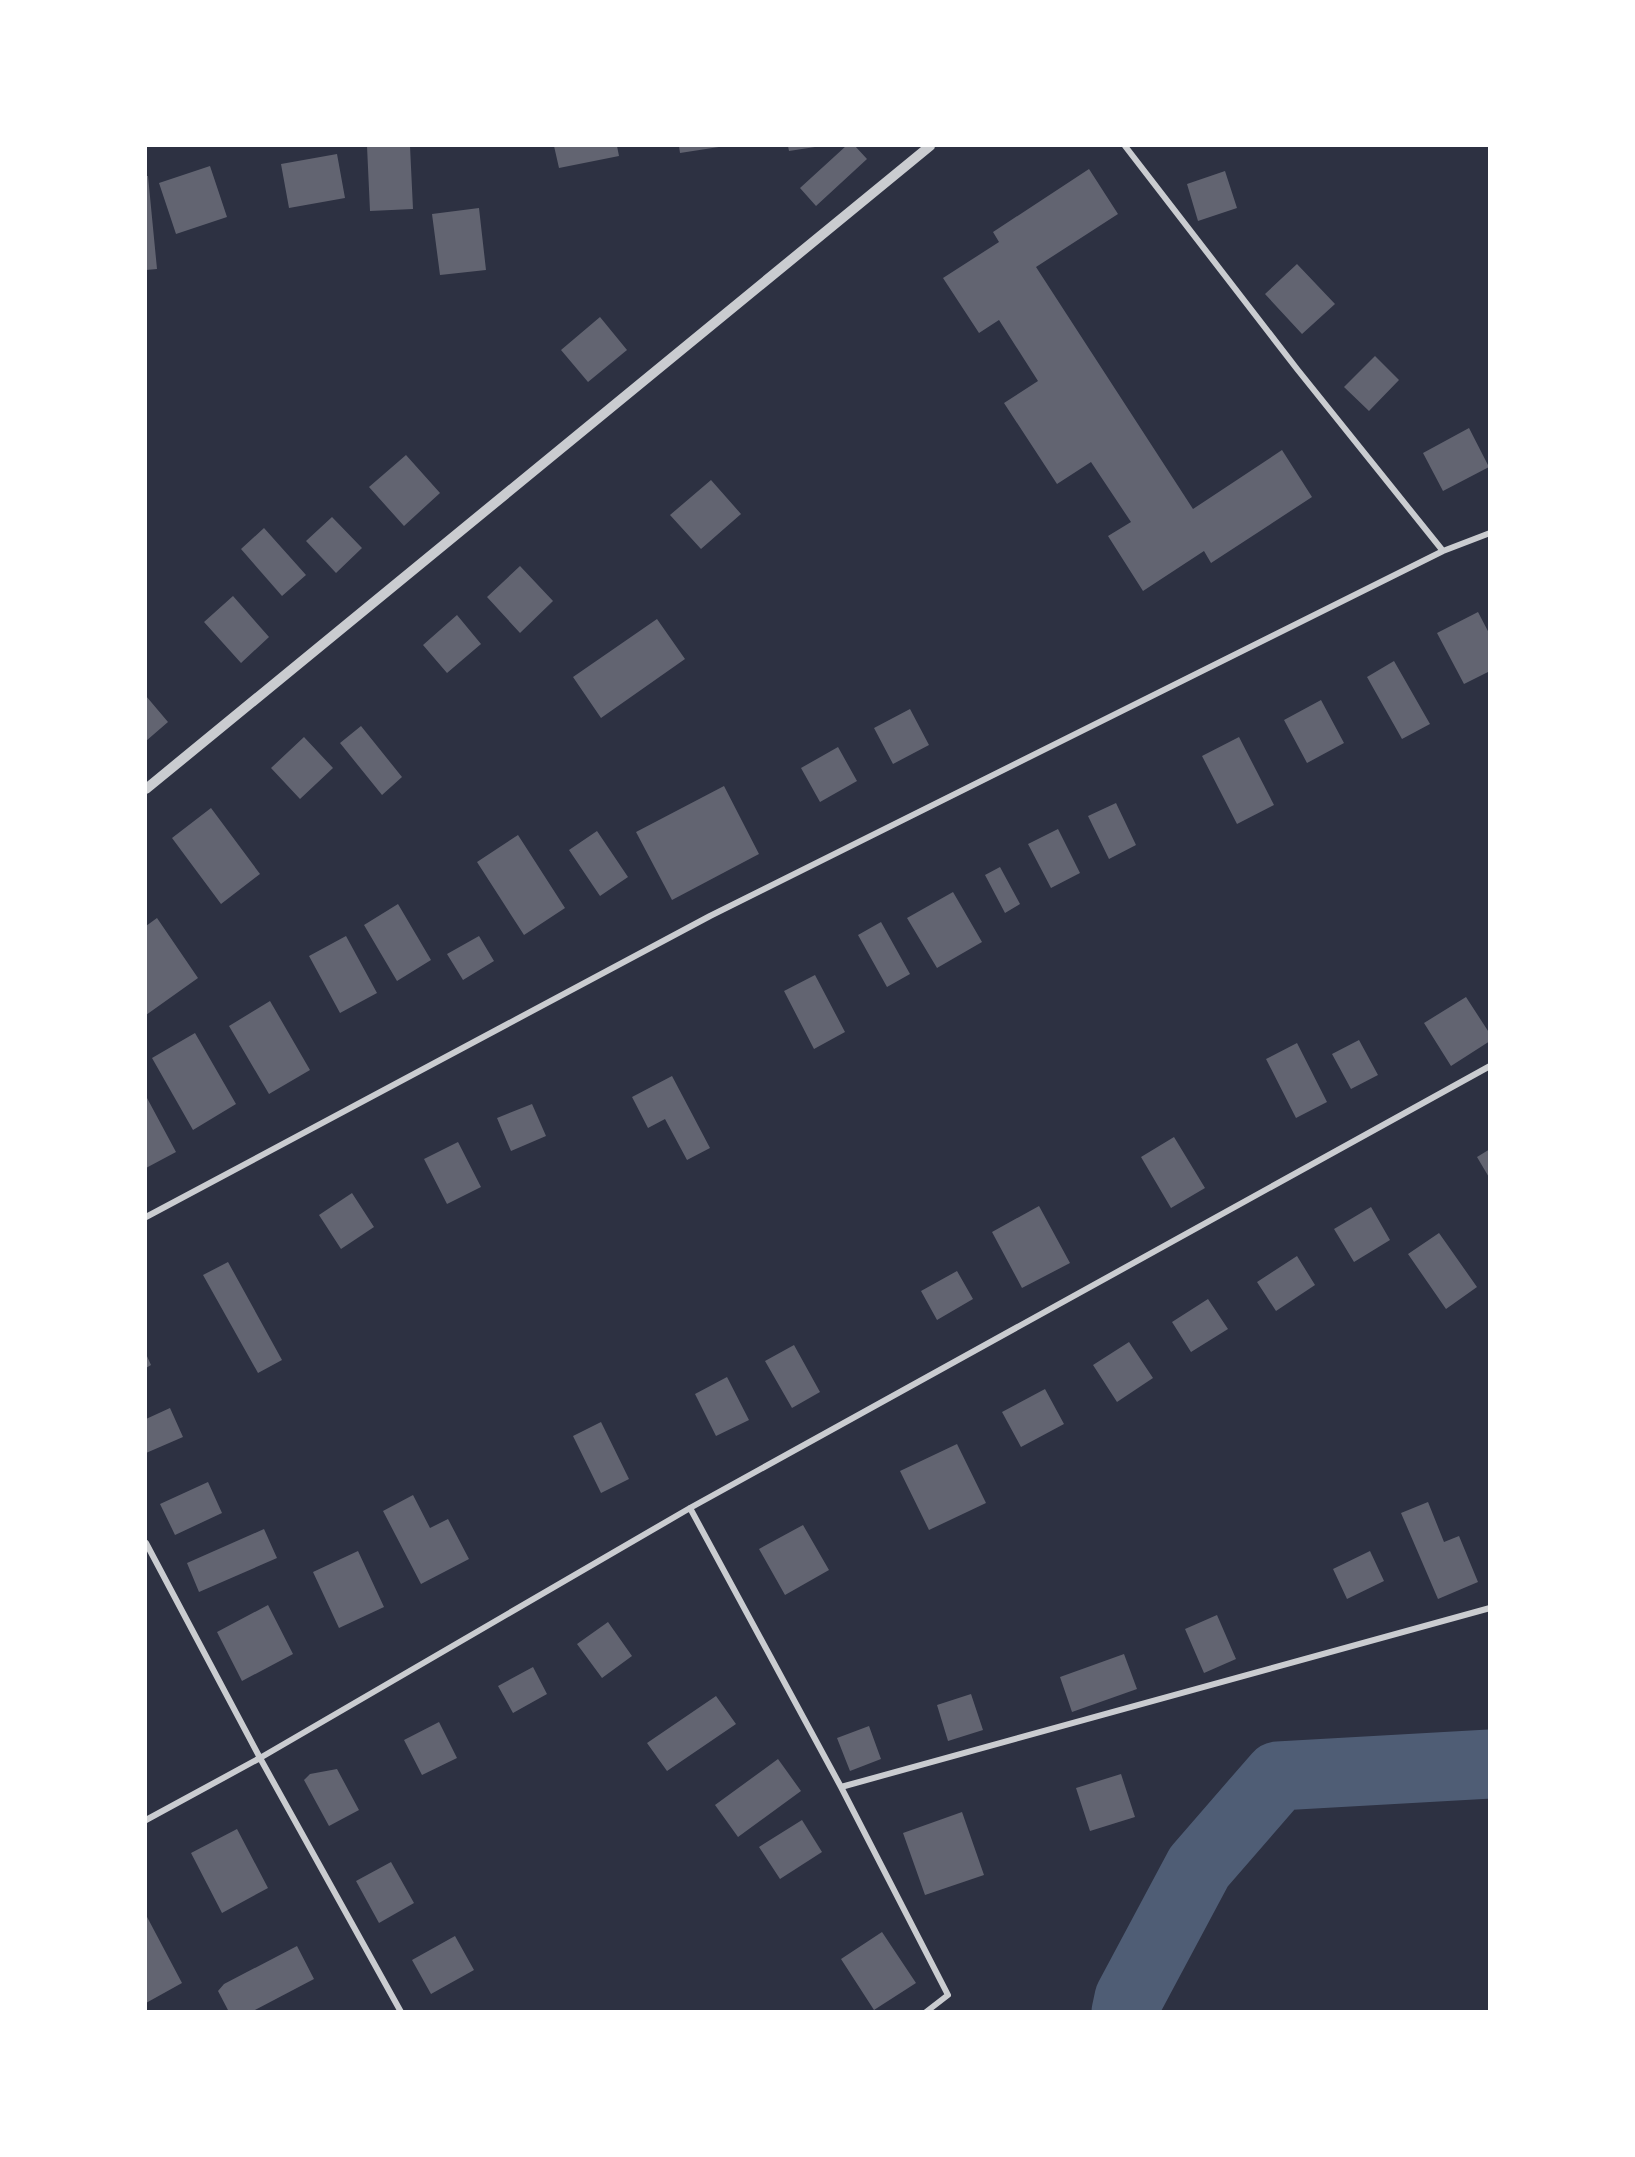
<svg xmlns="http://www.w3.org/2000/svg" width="1635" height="2157" font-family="'Noto Sans',sans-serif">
	<rect width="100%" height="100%" fill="#2d3142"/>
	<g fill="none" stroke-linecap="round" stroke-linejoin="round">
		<!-- river -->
		<path stroke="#4f5d75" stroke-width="69" d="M1126,2012L1129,1998L1199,1867L1278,1776L1490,1764"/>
	</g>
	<!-- building -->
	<path fill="#626471" d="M367,146H410L413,209L370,211Z
		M554,146H617L619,156L559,168Z
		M679,146H719V147L680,153Z
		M788,146H815V147L789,151Z
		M846,146H855L867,159L816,206L800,188Z
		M337,154L345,198L289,208L281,164Z
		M210,166L227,217L176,234L159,183Z
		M1089,169L1118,214L1036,267L1193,509L1282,450L1312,497L1211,563L1204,551L1143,591L1108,536L1131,522L1091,462L1057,484L1004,403L1038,381L999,320L979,333L943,278L999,242L993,232Z
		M1225,171L1237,208L1198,221L1187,184Z
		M146,176H148L157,269L146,270Z
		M479,208L486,270L440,275L432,214Z
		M1297,264L1335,304L1302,334L1265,294Z
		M600,317L627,350L588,382L561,350Z
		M1375,356L1399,380L1369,411L1344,387Z
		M1469,428L1489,467L1443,491L1423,453Z
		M406,455L440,493L404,526L369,487Z
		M711,480L741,514L701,549L670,515Z
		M332,517L362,548L336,573L306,541Z
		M264,528L306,575L282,596L241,549Z
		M520,566L553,601L520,633L487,597Z
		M233,596L269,637L241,663L204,622Z
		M1478,612L1490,635V671L1464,684L1437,633Z
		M457,615L481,644L447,673L423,645Z
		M657,619L685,659L601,718L573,677Z
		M1394,661L1430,724L1402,739L1367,677Z
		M146,696L168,722L146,741Z
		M1321,700L1344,743L1307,763L1284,720Z
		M910,709L929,745L893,764L874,728Z
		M361,726L402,777L382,795L340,743Z
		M304,737L333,768L300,799L271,768Z
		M1239,737L1274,805L1237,824L1202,756Z
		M838,747L857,781L820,802L801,768Z
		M724,786L759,854L672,900L636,832Z
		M1116,803L1136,845L1109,859L1088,816Z
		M211,808L260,874L221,904L172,838Z
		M1058,829L1080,873L1051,888L1028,844Z
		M597,831L628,877L600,896L569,850Z
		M518,835L565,908L524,935L477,862Z
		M1000,867L1020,904L1005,913L985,875Z
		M953,892L982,942L937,968L907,918Z
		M398,904L431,960L397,981L364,925Z
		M157,918L198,978L146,1015V926Z
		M881,922L910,974L887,987L858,935Z
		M346,936L377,993L340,1013L309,956Z
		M479,936L494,961L463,980L447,954Z
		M815,975L845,1032L814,1049L784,991Z
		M1466,997L1490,1034V1041L1451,1066L1424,1023Z
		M270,1001L310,1070L269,1094L229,1026Z
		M195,1033L236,1104L193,1130L152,1058Z
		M1359,1040L1378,1075L1351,1089L1332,1054Z
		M1297,1043L1327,1102L1296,1118L1266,1059Z
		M672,1076L710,1148L687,1160L665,1119L648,1128L632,1097Z
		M146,1098H147L176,1152L146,1168Z
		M532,1104L546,1136L511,1151L497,1118Z
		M1174,1137L1205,1188L1171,1208L1141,1157Z
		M458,1142L481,1187L447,1204L424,1159Z
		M1490,1149V1179L1477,1157Z
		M352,1193L374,1227L341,1249L319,1215Z
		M1039,1206L1070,1263L1022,1288L992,1232Z
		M1371,1207L1390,1240L1354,1262L1334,1229Z
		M1439,1233L1477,1287L1446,1309L1408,1254Z
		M1297,1256L1315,1285L1276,1311L1257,1282Z
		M228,1262L282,1360L258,1373L203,1275Z
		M957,1271L973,1299L937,1320L921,1291Z
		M1208,1299L1228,1329L1191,1352L1172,1322Z
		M1129,1342L1153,1378L1117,1402L1093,1365Z
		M794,1345L820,1392L792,1408L765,1361Z
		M146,1354L151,1365L146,1368Z
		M727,1377L749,1420L716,1436L695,1394Z
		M1045,1389L1064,1424L1021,1447L1002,1412Z
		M170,1408L183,1437L146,1453V1419Z
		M601,1422L629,1479L601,1493L573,1436Z
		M957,1444L986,1503L929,1530L900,1471Z
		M208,1482L222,1513L175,1535L160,1504Z
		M413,1495L430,1528L448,1519L469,1559L421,1584L383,1511Z
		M1428,1502L1444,1542L1459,1536L1478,1582L1438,1599L1401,1513Z
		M803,1525L829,1570L785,1595L759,1549Z
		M264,1529L277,1558L199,1592L187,1563Z
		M358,1551L384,1607L339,1628L313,1572Z
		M1370,1551L1384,1581L1347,1599L1333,1569Z
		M268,1605L293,1654L242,1681L217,1632Z
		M1217,1615L1236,1659L1204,1673L1185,1629Z
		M608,1622L632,1656L602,1678L577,1644Z
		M1124,1654L1137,1689L1072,1712L1060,1677Z
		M533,1667L547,1694L513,1713L498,1686Z
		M971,1694L983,1730L948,1741L937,1705Z
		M716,1696L736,1724L667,1771L647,1743Z
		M439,1722L457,1758L422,1775L404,1740Z
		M869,1726L881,1759L850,1771L837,1738Z
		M778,1759L801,1791L738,1837L715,1805Z
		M337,1769L359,1810L329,1826L304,1780L310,1774Z
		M1121,1774L1135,1817L1090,1831L1076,1788Z
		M962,1812L984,1875L925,1895L903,1833Z
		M802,1820L822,1852L780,1879L759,1847Z
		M237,1829L268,1888L222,1913L191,1853Z
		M391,1862L414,1903L379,1923L356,1881Z
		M146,1915L182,1983L146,2003Z
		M882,1932L916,1983L874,2010L841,1959Z
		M455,1936L474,1970L431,1994L412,1960Z
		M297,1946L314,1979L251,2012H229L218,1991L224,1984Z"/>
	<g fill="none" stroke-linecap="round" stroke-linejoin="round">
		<!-- minor -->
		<path stroke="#caccd0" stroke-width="6" d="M1125,146L1297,369L1443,551
			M146,1217L710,916L1443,551L1490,533
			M690,1508L841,1787L948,1995L926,2012
			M146,1543L260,1758L401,2012
			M841,1787L1490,1608
			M146,1820L260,1758L690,1508L1490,1066"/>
		<!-- tertiary -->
		<path stroke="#caccd0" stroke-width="10" d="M146,789L930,146"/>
	</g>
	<!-- border -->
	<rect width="1635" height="2157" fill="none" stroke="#ffffff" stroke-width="294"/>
</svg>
